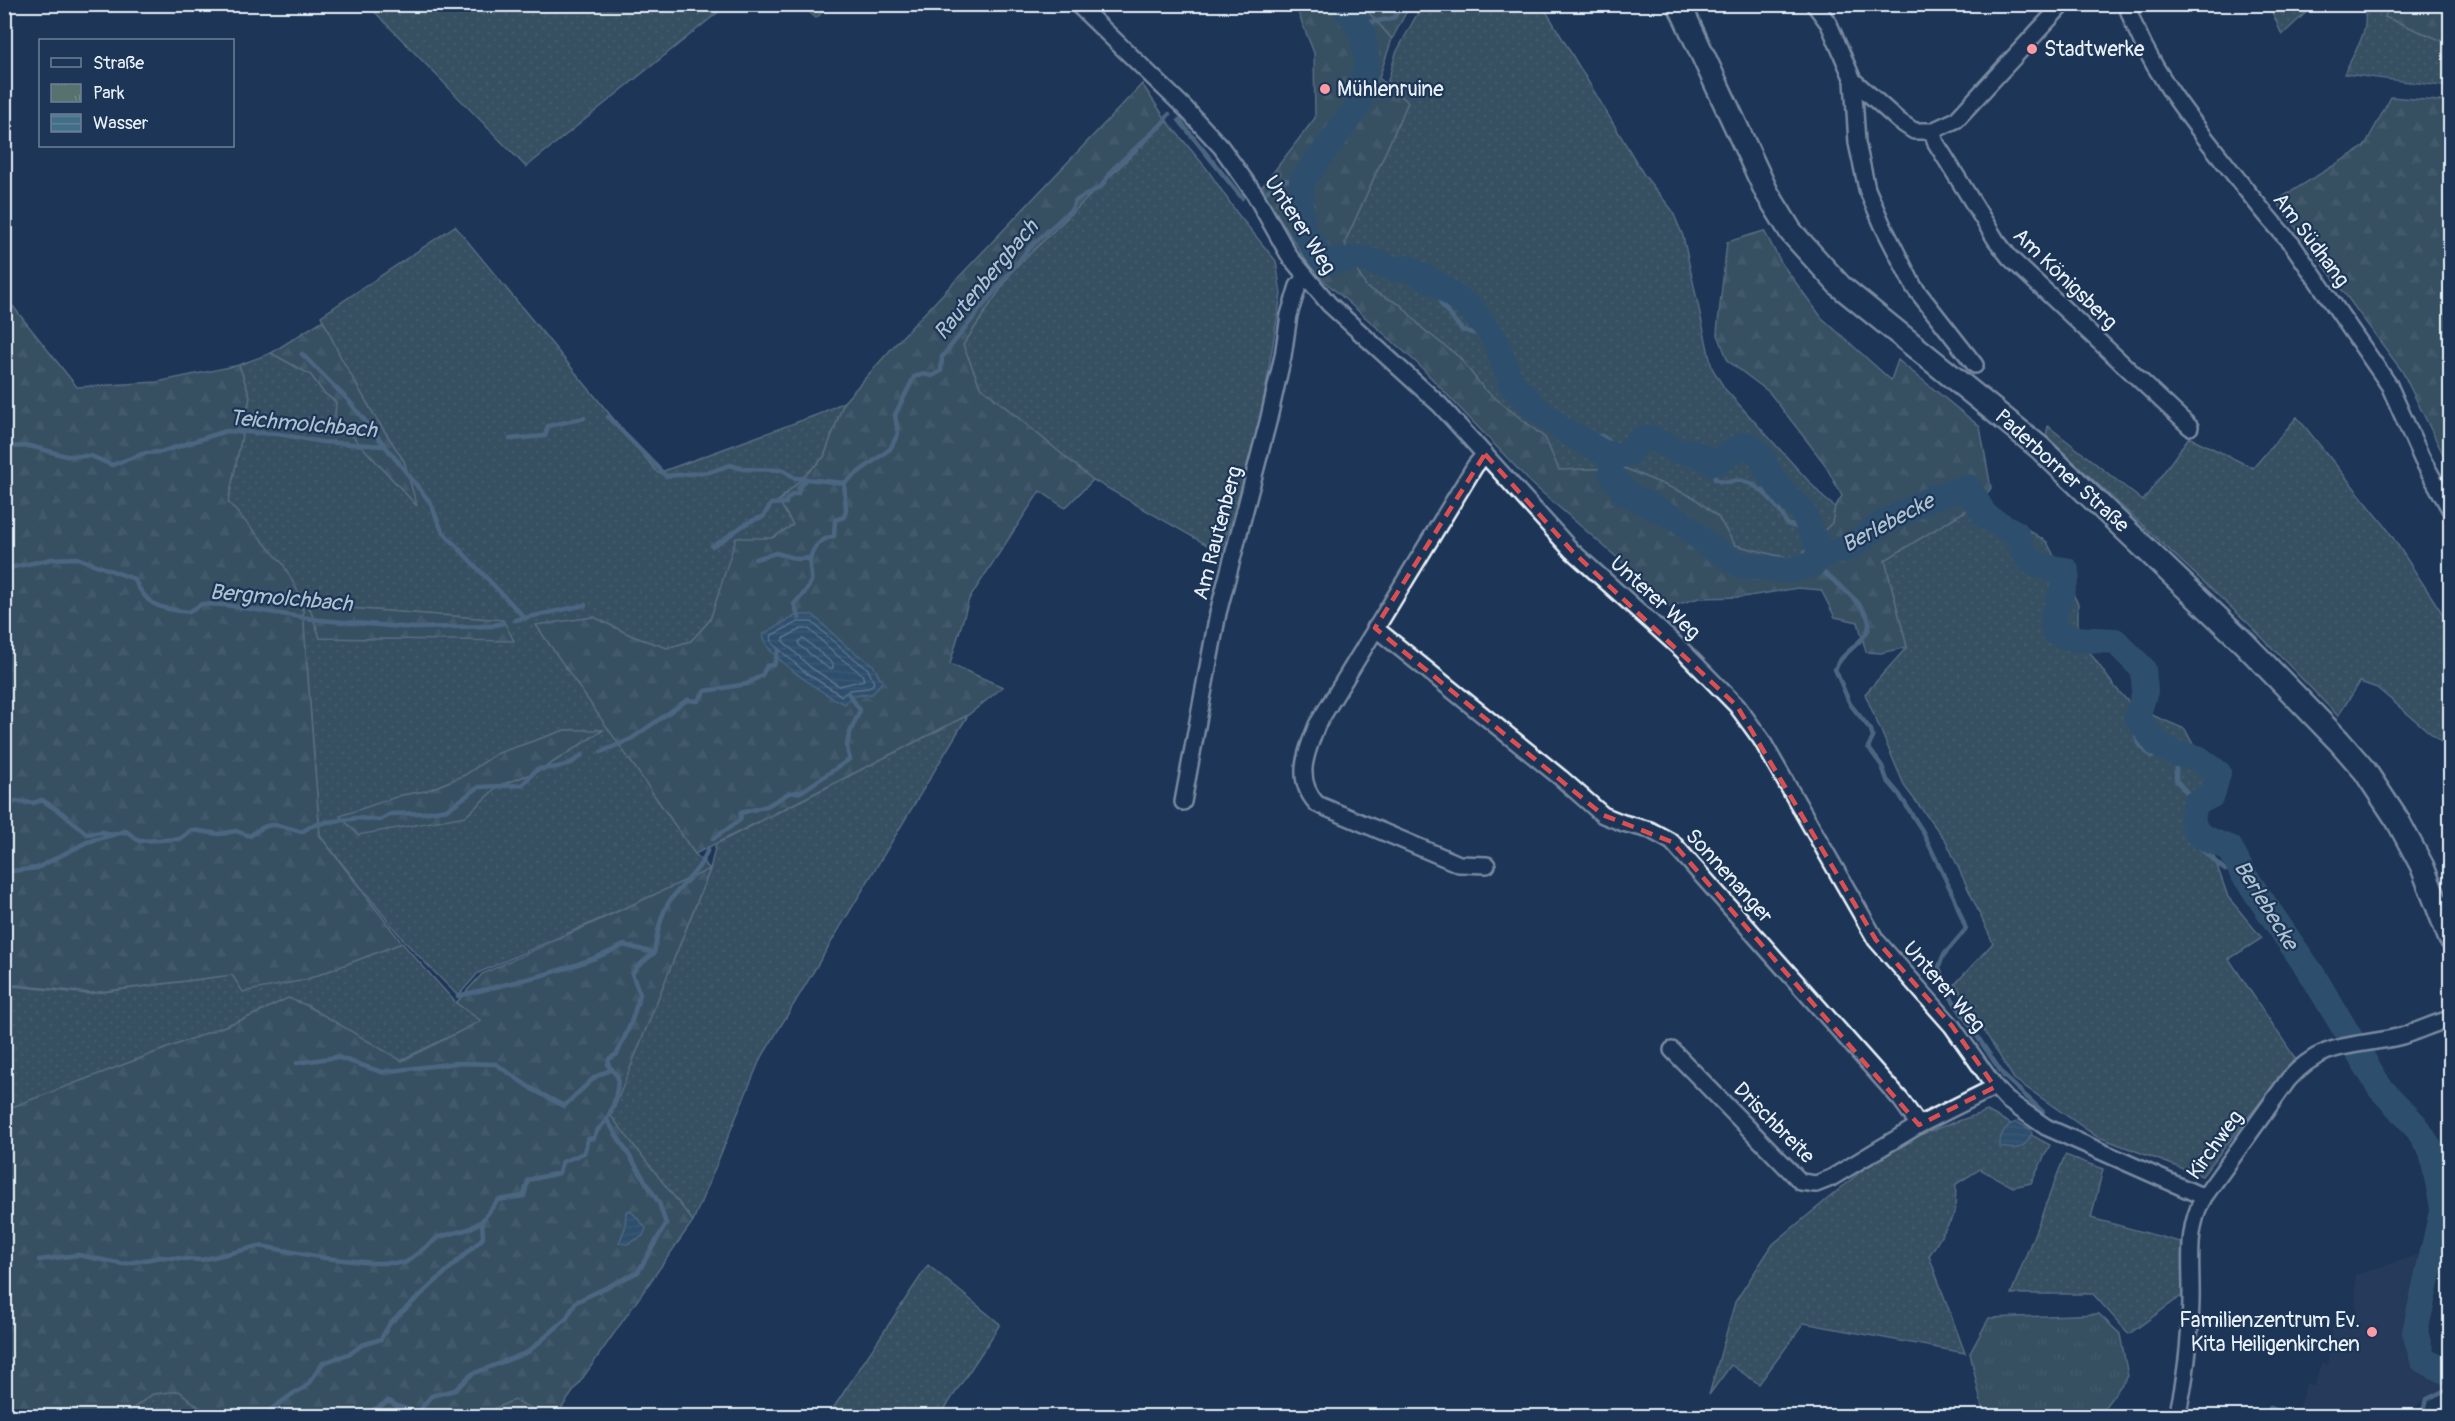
<svg xmlns="http://www.w3.org/2000/svg" width="2455" height="1421" font-family="Pangolin,sans-serif">
	<defs>
		<pattern id="grass-dots" width="8" height="8" patternUnits="userSpaceOnUse" patternTransform="scale(1.5)"><rect width="8" height="8" fill="#56716e"/><path d="M2 2h.1M6 6h.1" fill="none" stroke="#6e8683" stroke-width="1.8" stroke-linecap="round"/></pattern>
		<pattern id="forest-firs" width="22" height="20" patternUnits="userSpaceOnUse" patternTransform="scale(1.5)"><rect width="22" height="20" fill="#56716e"/><path d="M5 1l3.5 6h-7zM16 11l3.5 6h-7z" fill="#6e8683"/></pattern>
		<pattern id="park-tufts" width="24" height="20" patternUnits="userSpaceOnUse" patternTransform="scale(1.5)"><rect width="24" height="20" fill="#56716e"/><path d="M3 7l-1-3M5 7V3M7 7l1-3M15 17l-1-3M17 17v-4M19 17l1-3" fill="none" stroke="#6e8683"/></pattern>
		<pattern id="water-rules" width="6" height="5" patternUnits="userSpaceOnUse" patternTransform="scale(1.5)"><rect width="6" height="5" fill="#426e87"/><path d="M0 2.5h6" fill="none" stroke="#5d8399"/></pattern>
	</defs>
	<rect width="100%" height="100%" fill="#1d3557"/>
	<filter id="ink" filterUnits="userSpaceOnUse"><feTurbulence type="fractalNoise" baseFrequency=".0167" numOctaves="2"/><feDisplacementMap in="SourceGraphic" scale="12" xChannelSelector="R" yChannelSelector="G"/><feConvolveMatrix kernelMatrix="1 2 1 2 8 2 1 2 1" color-interpolation-filters="sRGB"/></filter>
	<g filter="url(#ink)">
		<!-- built -->
		<path fill="#31415e" d="M2426,1252L2415,1301L2412,1338L2415,1352L2433,1373L2448,1378L2450,1385L2446,1389L2427,1396L2415,1408L2412,1416H2321L2298,1409L2306,1384L2314,1386L2321,1363L2327,1365L2332,1326L2356,1320L2355,1275Z"/>
		<!-- grass -->
		<path fill="url(#grass-dots)" stroke="#9fb1b3" stroke-width="1.5" fill-rule="evenodd" d="M368,5H727L526,167Z
			M801,5H831L816,18Z
			M1362,5H1410L1392,39Z
			M1422,5L1543,6L1644,175L1672,210L1683,236L1712,368L1725,389L1824,498L1835,507L1832,523L1806,549L1799,561L1735,545L1718,517L1693,497L1624,468L1559,470L1545,438L1484,389L1459,357L1423,329L1401,305L1367,288L1347,254L1345,242L1408,102L1387,84L1396,53Z
			M2269,5H2314L2282,35Z
			M2363,5H2389L2385,17L2450,44V87L2344,74C2354,52 2372,29 2363,5Z
			M1167,121L1207,169L1237,213L1276,261L1281,294L1259,429L1221,553L1093,480L980,386L963,345L1013,270Z
			M455,226L658,473L819,414L844,402L824,457L779,501L793,525L772,538L723,584L710,620L691,641L667,648L632,636L594,617L537,625L695,854L710,869L716,844L968,715L759,1062L693,1221L610,1116L710,870L478,973L458,996L405,942L320,836L302,599L228,502L250,397L239,365L271,353L311,375L323,392L336,403L335,417L416,505L404,461L374,415L340,356L321,316ZM309,605L502,620L513,640L320,638ZM565,730L602,731L541,770L498,786L466,816L402,795L426,791L465,775L496,754Z
			M2297,417L2386,527L2442,613L2450,618V741L2447,747L2377,688L2360,682L2338,716L2249,624L2046,436L2048,426L2143,501L2189,437L2253,468Z
			M1983,500L2047,542L2078,604V636L2114,686L2133,707L2185,729L2209,775L2200,817L2228,897L2262,938L2229,959L2295,1058L2202,1176L2096,1136L2014,1079L1955,984L1993,943L1946,841L1905,787L1865,694L1907,647L1885,560Z
			M402,943L456,1003L482,1021L399,1061L288,998L249,1017L5,1110V985L88,994L232,975L305,980Z
			M1987,1111L2050,1145L2031,1183L2013,1187L1980,1169L1956,1184L1955,1213L1929,1256L1965,1353L1804,1323L1759,1384L1731,1365L1709,1395L1735,1302L1773,1244L1865,1168L1924,1133Z
			M2065,1155L2103,1169L2091,1218L2184,1243V1294L2129,1334L2093,1294H2011Z
			M928,1265L1000,1324L992,1337L940,1416H828Z
			M179,1391L210,1416H122L153,1394Z
			M514,1400L549,1415L478,1416Z"/>
		<!-- forest -->
		<path fill="url(#forest-firs)" stroke="#9fb1b3" stroke-width="1.5" d="M2389,4H2445L2450,7V44L2385,17Z
			M1295,5H1362L1392,39L1379,78L1408,102L1345,242L1347,254L1367,288L1401,305L1423,329L1459,357L1484,389L1545,438L1559,470L1624,468L1693,497L1718,517L1735,545L1798,561L1806,549L1832,523L1835,507L1842,496L1824,463L1769,392L1728,361L1717,332L1727,242L1764,231L1782,264L1822,318L1891,380L1898,360L1980,427L1991,488L1983,500L1885,560L1907,647L1881,653L1866,652L1858,622L1835,617L1821,590L1798,588L1743,597L1699,598L1669,607L1636,574L1531,483L1418,364L1312,270L1261,188L1315,118L1314,53Z
			M1142,84L1167,121L1013,270L963,345L980,386L1093,480L1065,508L1040,491L969,599L950,664L1003,687L968,715L695,854L536,625L594,617L632,636L667,648L691,641L710,620L736,538H772L793,525L779,501L824,457L844,402L901,338Z
			M2391,97L2450,102V459L2447,462L2402,371L2276,201L2364,147Z
			M4,295L77,387L157,382L239,365L250,397L228,502L283,564L302,599L320,836L402,943L305,980L243,992L232,975L91,993L5,984Z
			M323,320L340,356L374,415L404,461L417,506L335,417L336,402L323,392L311,375L271,353Z
			M309,605L503,620L514,641L320,638Z
			M565,730H603L541,770L498,786L466,816L358,835L340,816L402,795L426,791L465,775L496,754Z
			M710,869L611,1116L693,1221L556,1416H547L514,1400L477,1416H210L179,1391L153,1394L122,1416H9L4,1414V1110L249,1017L288,998L306,1005L402,1061L481,1021L456,1003L482,974Z"/>
		<!-- park -->
		<path fill="url(#park-tufts)" stroke="#9fb1b3" stroke-width="1.5" d="M2099,1314L2120,1334L2128,1376L2098,1416H1984L1970,1353L1989,1318Z"/>
		<!-- water -->
		<path fill="url(#water-rules)" stroke="#84a2b4" stroke-width="1.5" d="M797,615H813L847,647L873,665L882,682L872,694L851,696L845,704C827,697 780,664 768,647C766,644 764,638 763,634Z
			M2017,1122L2030,1129L2032,1133C2025,1150 2016,1150 2000,1147C1999,1135 2006,1124 2017,1122Z
			M630,1210L646,1228L643,1236L627,1244L619,1243L625,1228L626,1212Z"/>
		<g fill="none" stroke-linecap="round" stroke-linejoin="round">
			<!-- shore -->
			<path stroke="#a6bdcb" stroke-width="1.5" d="M798,622H812L844,651L868,669L874,683L869,688L849,690L842,696L806,673L773,644L771,638L772,635Z
				M801,629H809L839,657L862,674L864,680L839,686L810,667L783,641L784,638Z
				M803,638L833,664V668L829,669L799,645V641Z"/>
			<!-- stream -->
			<path stroke="#84a2b4" stroke-width="4.5" d="M1356,24L1390,19L1395,17L1400,4
				M1179,120L1242,198
				M1266,192L1284,180L1302,181
				M1438,284L1441,304L1462,330L1495,339
				M302,354L349,401L430,502L442,531L524,617
				M608,417L666,476L710,472L730,465L743,469L783,470L795,478L806,479
				M1581,438L1602,436L1608,440L1609,454
				M510,439L545,436L548,426L584,418
				M4,447L30,446L66,456H91L112,465L145,453L161,452L226,431L279,434L322,442L384,446
				M1714,463L1715,479C1730,486 1733,478 1743,481C1762,486 1779,507 1787,524L1797,527H1809
				M1766,495V488L1771,475
				M1777,508L1789,500
				M712,546C730,538 743,521 763,517L771,504L786,503L787,499L793,494H798L799,487L806,479L844,483
				M755,559L776,553L798,559L811,558
				M1813,564C1827,576 1877,610 1868,630C1861,645 1841,653 1835,669L1850,704L1871,730L1873,738L1868,747L1882,766L1887,780L1899,794L1923,832L1954,897L1966,929L1943,956L1939,967L1946,990L2004,1076L2043,1112
				M4,569L52,559L77,558L134,579C148,608 160,608 189,612L202,604L225,605L320,620L414,628L491,626L503,623
				M799,618L794,604C801,597 808,590 811,581C812,576 810,571 810,566C809,551 819,539 834,536L835,520L844,517L846,510L844,483L890,449L898,434L895,415L914,377L923,374L932,376L941,371L942,357L1029,248L1072,209L1075,201L1101,187L1113,169L1162,124L1169,114
				M515,620L585,605
				M2137,717C2133,737 2136,743 2152,757L2162,747
				M601,752L631,739L687,700L698,701L705,691L747,684L762,675L767,666L774,665L778,651
				M2176,754V780L2196,803
				M4,813L15,801L33,803L42,800L62,813L87,834L102,832L113,835
				M2200,837L2201,849L2225,870L2240,869
				M713,839L740,820L741,813L767,806L789,793L801,792L850,759C842,742 853,727 860,710L848,693
				M4,872L37,868L87,842L126,831L139,841L180,839L192,830L219,834L236,831L250,836C271,819 277,825 302,832L311,826L327,822L358,818L380,820L391,814L423,813L448,809L479,787L522,785L537,769C555,768 569,767 582,755
				M458,996C513,982 573,971 624,945L654,953
				M297,1063L337,1057L382,1072L457,1063L496,1064L532,1089L564,1106L595,1077L612,1069
				M39,1260L78,1255L123,1264L161,1257L201,1260L260,1246L325,1258L372,1263H405L439,1237L469,1229L482,1221
				M2270,1408L2294,1416
				M262,1416L294,1393L306,1387L323,1363L351,1353L362,1345L381,1339L390,1323L483,1238L482,1221L498,1200L524,1196L528,1180L559,1173L562,1162L584,1153L588,1139L594,1138C596,1128 603,1126 607,1119C614,1107 618,1090 618,1077L608,1065L609,1059L617,1054L631,1023L640,994L632,974L637,967L654,953C657,936 660,916 669,902C681,884 702,870 708,848
				M363,1416L389,1401L397,1406L418,1413L431,1396L455,1390L472,1374L528,1352L566,1319L576,1302L638,1272L666,1224L659,1203L607,1120
				M2422,1416L2427,1399L2450,1388"/>
			<!-- river -->
			<path stroke="#426e87" stroke-width="26" d="M1343,4L1362,32L1367,60L1358,106L1302,181L1300,205L1303,230L1321,258L1332,262L1357,258L1374,262L1394,269L1407,268L1438,284L1471,309L1495,339L1511,383L1540,412L1560,428L1604,453L1618,456L1629,453L1638,441L1645,438H1652L1677,451L1695,453L1714,463C1726,458 1737,445 1749,445L1763,458L1767,470L1786,496L1802,510L1822,556
				M1611,473L1625,493L1680,521L1709,546L1741,565L1789,571L1813,564L1822,556L1851,547L1883,523L1932,498L1968,487L1986,517L2016,533C2028,566 2032,566 2066,570L2067,576L2053,618L2054,632L2074,639L2115,641L2143,669L2145,691L2137,717L2157,744L2176,754L2198,758L2218,773L2212,795L2196,803C2184,834 2205,839 2230,848L2242,872L2312,974L2380,1088L2416,1126L2432,1152L2443,1207L2415,1332L2423,1360L2450,1373"/>
			<!-- street casing -->
			<g stroke="#e8f1f8" stroke-width="20">
				<path id="street" d="M1077,4L1186,109L1221,147L1254,193L1290,257L1329,304L1440,405L1572,551L1682,650L1737,706L1761,739L1876,940L1952,1026L1995,1087L2007,1100L2046,1127L2204,1197
					M1814,4L1829,24L1853,80L1899,121L1914,131H1932L1956,120L2063,4
					M2126,4C2147,65 2185,113 2225,163C2247,191 2268,219 2292,244L2389,385L2422,459L2450,509
					M1853,80L1857,143L1867,189L1883,226L1914,287L1975,365
					M1932,131L1936,143L1996,240L2010,258L2190,427
					M1485,454L1475,466L1317,725C1306,753 1294,779 1317,804L1459,864L1487,865
					M1375,628L1561,778L1603,815L1623,823L1650,830L1672,842L1901,1100L1919,1125L1995,1087
					M1183,802L1218,613L1268,422L1283,356L1289,315L1298,286L1306,278
					M1672,1050L1801,1182L1816,1184L1831,1178L1919,1125
					M2177,1416C2186,1379 2190,1340 2191,1301C2192,1264 2185,1230 2204,1197L2288,1080C2324,1039 2355,1048 2402,1036C2419,1031 2434,1023 2450,1019"/>
			</g>
			<!-- secondary casing -->
			<g stroke="#e8f1f8" stroke-width="27">
				<path id="secondary" d="M1679,4L1767,193L1791,232L1840,286L2039,447L2241,640L2339,741L2365,771L2398,821L2422,866L2450,938"/>
			</g>
			<!-- street -->
			<use href="#street" stroke="#1d3557" stroke-width="15"/>
			<!-- secondary -->
			<use href="#secondary" stroke="#1d3557" stroke-width="22"/>
		</g>
	</g>
	<!-- marked area -->
	<path d="M0 0H2455V1421H0ZM1485,454L1572,551L1737,706L1876,940L1952,1026L1995,1087L1919,1125L1672,842L1603,815L1375,628Z" fill="#1d3557" fill-opacity=".55" fill-rule="evenodd"/>
	<path fill="none" stroke="#da5052" stroke-width="4.5" stroke-dasharray="12 8" stroke-linejoin="round" d="M1485,454L1572,551L1737,706L1876,940L1952,1026L1995,1087L1919,1125L1672,842L1603,815L1375,628Z"/>
	<!-- markers -->
	<g fill="#ff9aa2" stroke="#1d3557" stroke-width="2">
		<circle cx="2032" cy="49" r="6"/>
		<circle cx="1325" cy="89" r="6"/>
		<circle cx="2372" cy="1332" r="6"/>
	</g>
	<g text-anchor="middle" dominant-baseline="central" stroke-width="4.5" stroke-linejoin="round" paint-order="stroke">
		<!-- poi labels -->
		<g font-size="21" fill="#e8f1f8" stroke="#1d3557" text-anchor="start">
			<text x="2044" y="49">Stadtwerke</text>
			<text x="1337" y="89">Mühlenruine</text>
			<text x="2360" y="1320" text-anchor="end">Familienzentrum Ev.<tspan x="2360" dy="24">Kita Heiligenkirchen</tspan></text>
		</g>
		<!-- street labels -->
		<g font-size="21" fill="#e8f1f8" stroke="#1d3557">
			<text transform="translate(1300 225) rotate(57)">Unterer Weg</text>
			<text transform="translate(2311 240) rotate(53)">Am Südhang</text>
			<text transform="translate(2065 279) rotate(44)">Am Königsberg</text>
			<text transform="translate(2062 471) rotate(42)">Paderborner Straße</text>
			<text transform="translate(1218 533) rotate(-75)">Am Rautenberg</text>
			<text transform="translate(1655 598) rotate(42)">Unterer Weg</text>
			<text transform="translate(1729 876) rotate(48)">Sonnenanger</text>
			<text transform="translate(1944 987) rotate(49)">Unterer Weg</text>
			<text transform="translate(1774 1123) rotate(45)">Drischbreite</text>
			<text transform="translate(2215 1145) rotate(-54)">Kirchweg</text>
		</g>
		<!-- water labels -->
		<g font-size="22" font-style="italic" fill="#aec3d0" stroke="#1d3557">
			<text transform="translate(986 280) rotate(-50)">Rautenbergbach</text>
			<text transform="translate(303 424) rotate(5)">Teichmolchbach</text>
			<text transform="translate(1888 523) rotate(-28)">Berlebecke</text>
			<text transform="translate(281 598) rotate(5)">Bergmolchbach</text>
			<text transform="translate(2266 905) rotate(58)">Berlebecke</text>
		</g>
	</g>
	<!-- margin -->
	<rect width="2455" height="1421" fill="none" stroke="#1d3557" stroke-width="24"/>
	<rect x="12" y="12" width="2431" height="1397" fill="none" stroke="#e8f1f8" stroke-width="2" filter="url(#ink)"/>
	<!-- legend -->
	<rect x="39" y="39" width="195" height="108" fill="#1d3557" stroke="#6e8097" stroke-width="1.5"/>
	<rect x="51" y="58" width="30" height="9" fill="#1d3557" stroke="#6e8097" stroke-width="1.5"/>
	<text x="93" y="69" font-size="18" fill="#e8f1f8">Straße</text>
	<rect x="51" y="84" width="30" height="18" fill="url(#park-tufts)" stroke="#6e8097" stroke-width="1.5"/>
	<text x="93" y="99" font-size="18" fill="#e8f1f8">Park</text>
	<rect x="51" y="114" width="30" height="18" fill="url(#water-rules)" stroke="#6e8097" stroke-width="1.5"/>
	<text x="93" y="129" font-size="18" fill="#e8f1f8">Wasser</text>
</svg>
